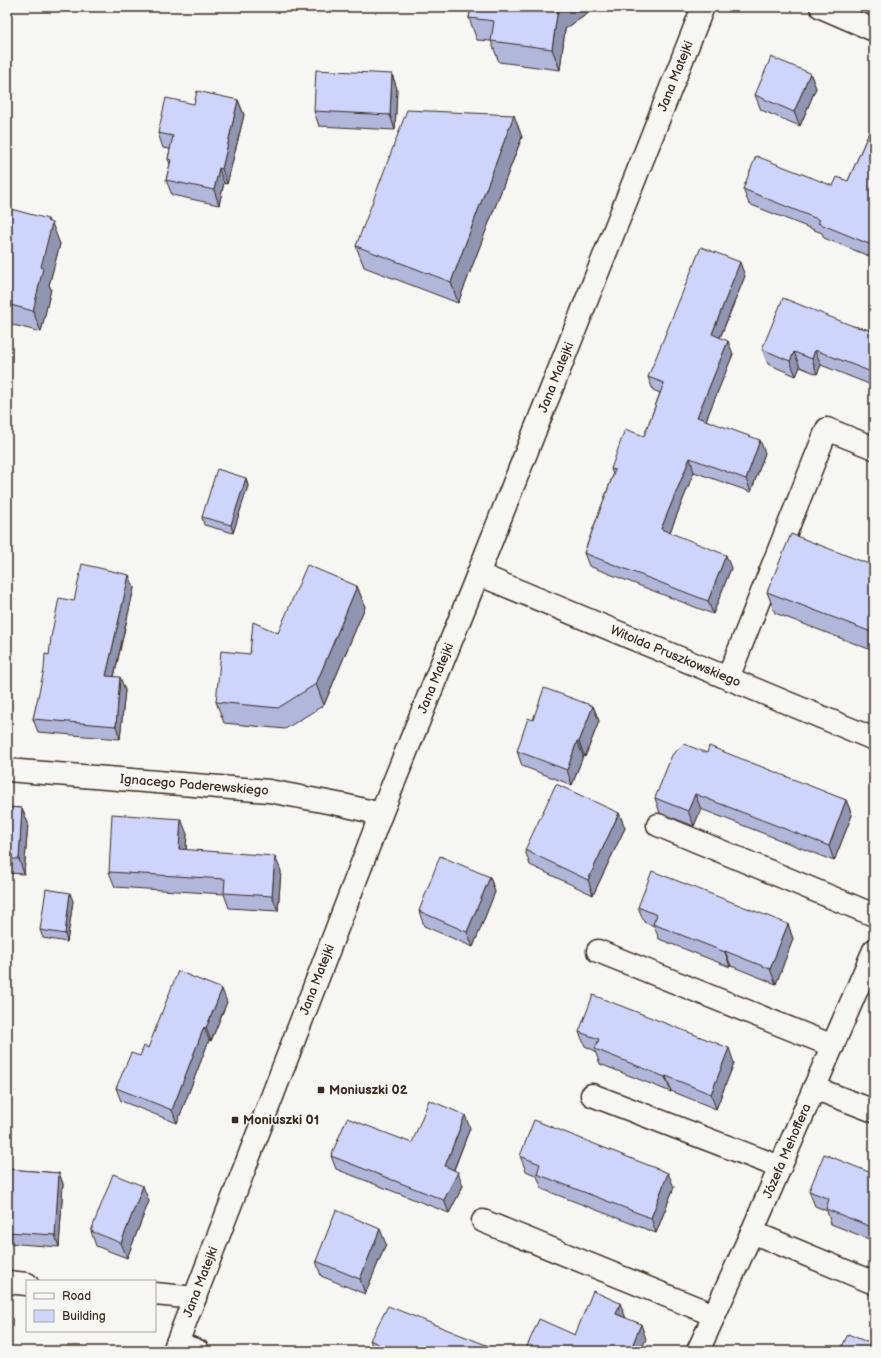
<svg xmlns="http://www.w3.org/2000/svg" width="881" height="1358" font-family="'Balsamiq Sans',sans-serif">
	<rect width="100%" height="100%" fill="#f6f6f2"/>
	<filter id="ink" filterUnits="userSpaceOnUse"><feTurbulence type="fractalNoise" baseFrequency=".025" numOctaves="2"/><feDisplacementMap in="SourceGraphic" scale="8" xChannelSelector="R" yChannelSelector="G"/><feConvolveMatrix kernelMatrix="1 2 1 2 8 2 1 2 1" color-interpolation-filters="sRGB"/></filter>
	<g filter="url(#ink)">
		<g fill="none" stroke-linecap="round" stroke-linejoin="round">
			<!-- minor casing -->
			<g stroke="#3b2a1e" stroke-width="25">
				<g id="minor">
					<path d="M821,7L874,30"/>
					<path id="s1" d="M478,574L874,739"/>
					<path d="M728,678L827,429L874,448"/>
					<path id="s2" d="M7,770L269,791L343,805L381,814"/>
					<path d="M658,825L874,915"/>
					<path d="M598,951L833,1046"/>
					<path d="M814,1088L874,1111"/>
					<path d="M592,1095L780,1167"/>
					<path d="M483,1221L714,1315"/>
					<path d="M752,1232L874,1283"/>
					<path d="M7,1282L27,1284"/>
					<path d="M155,1294L195,1298"/>
					<path d="M177,1343L198,1351"/>
					<path id="s3" d="M174,1351L381,814L478,574L703,7"/>
					<path id="s4" d="M698,1351L752,1232L874,950"/>
				</g>
			</g>
			<!-- minor -->
			<use href="#minor" stroke="#f6f6f2" stroke-width="22"/>
		</g>
		<!-- wall -->
		<path fill="#b0b7da" stroke="#3b2a1e" d="M471,7H602V11L593,10L565,29L560,70L499,62L491,41L477,40L469,18Z
			M810,73L816,88L800,126L761,110L755,95Z
			M392,74L397,89L395,130L319,126L314,111Z
			M238,100L244,115L227,184L224,183L219,205L172,195L166,180L170,164L168,159L170,149L163,148L158,133L194,104Z
			M874,121V258L824,238L822,233L749,204L743,189L833,186L848,181Z
			M522,137L458,303L364,267L356,246Z
			M7,208L49,222L60,244L49,285L51,289L41,332L9,324L7,318Z
			M745,276L720,338L733,354L706,420L765,453L751,492L694,472L670,532L731,568L713,614L589,566L584,553L613,475L611,469L644,436L660,393L653,390L648,377Z
			M853,326L874,331V386L821,365L817,374L800,367L796,376L768,364L762,349Z
			M246,478L248,486L233,533L204,525L202,517Z
			M874,566V651L775,613L767,592Z
			M129,575L134,588L114,677L125,690L120,739L38,732L33,719L49,655L74,601Z
			M357,586L365,607L324,705L285,729L224,723L216,702L250,654L278,633Z
			M593,706L599,721L585,757L583,756L572,785L522,766L517,751L533,720Z
			M707,753L846,800L852,815L834,861L701,809L694,826L660,813L655,798Z
			M7,807L22,808L28,823L24,874L7,873Z
			M619,813L625,828L593,895L530,865L525,850Z
			M187,834L186,850L281,871L278,911L229,908L224,894L115,887L109,872Z
			M490,877L495,892L473,947L424,926L419,911Z
			M73,901L67,942L43,938L40,930Z
			M638,907L788,924L793,939L776,984L731,966L730,967L659,939L654,926L644,922Z
			M227,1002L211,1041L209,1040L177,1123L121,1101L116,1088L148,1048Z
			M579,1032L734,1063L716,1109L671,1091V1092L600,1064L595,1051L585,1046Z
			M470,1128L454,1170L463,1186L449,1213L336,1169L331,1156L412,1143Z
			M520,1156L674,1187L656,1233L542,1189L537,1176L526,1171Z
			M7,1169L59,1173L63,1184L59,1247L7,1243Z
			M874,1174V1241L831,1224L827,1211L815,1206L809,1191Z
			M149,1201L127,1258L96,1246L91,1231Z
			M386,1244L365,1294L321,1276L316,1261Z
			M370,1340L501,1351H374Z"/>
		<!-- shaded-wall -->
		<path fill="#9095b1" stroke="#3b2a1e" d="M559,7H592L593,10L565,29L560,70L552,49L558,8Z
			M810,73L816,88L800,126L794,112Z
			M392,74L397,89L395,130L390,115Z
			M238,100L244,115L227,184L222,169Z
			M514,115L522,137L458,303L451,282Z
			M219,168L224,183L219,205L214,190Z
			M48,219L51,227L52,223L60,244L49,285L51,289L41,332L33,311Z
			M740,262L745,276L716,347L712,334Z
			M728,341L733,354L702,430L697,417Z
			M815,350L821,365L817,374L812,359Z
			M794,352L800,367L796,376L790,361Z
			M760,440L765,453L751,492L746,479Z
			M690,458L694,472L666,542L661,529Z
			M246,478L248,486L233,533L231,525Z
			M726,555L731,568L713,614L708,601Z
			M129,575L134,588L111,689L106,676Z
			M357,586L365,607L324,705L316,684Z
			M120,677L125,690L120,739L116,726Z
			M593,706L599,721L585,757L579,742Z
			M577,741L583,756L572,785L567,770Z
			M695,794L701,809L694,826L688,811Z
			M846,800L852,815L834,861L829,846Z
			M22,808L28,823L24,874L19,859Z
			M619,813L625,828L593,895L588,880Z
			M181,819L187,834L185,864L179,849Z
			M275,856L281,871L278,911L272,896Z
			M490,877L495,892L473,947L467,932Z
			M70,893L73,901L67,942L65,934Z
			M788,924L793,939L776,984L770,969Z
			M725,951L731,966L730,967L725,952Z
			M222,989L227,1002L211,1041L206,1028Z
			M204,1027L209,1040L177,1123L172,1110Z
			M729,1048L734,1063L716,1109L711,1094Z
			M666,1076L671,1091V1092L665,1077Z
			M465,1115L470,1128L450,1179L445,1166Z
			M458,1172L463,1186L449,1213L444,1200Z
			M59,1173L63,1184L59,1247L55,1235Z
			M668,1173L674,1187L656,1233L651,1218Z
			M143,1186L149,1201L127,1258L121,1243Z
			M380,1229L386,1244L365,1294L360,1279Z
			M620,1303L626,1318L616,1314Z
			M641,1324L646,1339L641,1351H630Z"/>
		<!-- building -->
		<path fill="#cdd5fd" stroke="#3b2a1e" d="M471,7H559L558,8L552,49L491,41L494,21L469,18Z
			M771,57L810,73L794,112L755,95Z
			M316,70L392,74L390,115L314,111Z
			M197,91L238,100L222,169L219,168L214,190L166,180L171,160L168,159L173,136L158,133L166,98L194,104Z
			M407,110L514,115L451,282L356,246Z
			M874,121V246L818,223L820,220L743,189L756,156L833,186L837,177L848,181Z
			M7,208L48,219L47,221L52,223L41,267L43,268L33,311L7,304V281L9,272L7,271Z
			M701,247L740,262L712,334L728,341L697,417L760,440L746,479L690,458L661,529L726,555L708,601L584,553L615,470L611,469L625,429L644,436L664,383L648,377Z
			M783,298L853,326L874,331V373L815,350L812,359L794,352L790,361L762,349Z
			M217,469L246,478L231,525L202,517Z
			M791,534L874,566V633L767,592Z
			M82,564L129,575L106,676L120,677L116,726L33,719L44,670L45,654L49,655L51,637L59,598L74,601Z
			M307,565L357,586L316,684L278,708L216,702L221,651L250,654L253,622L278,633Z
			M544,688L593,706L579,742L577,741L567,770L517,751L528,718L533,720Z
			M684,744L707,753L709,746L846,800L829,846L695,794L688,811L655,798L672,755Z
			M556,784L619,813L588,880L525,850Z
			M7,807L22,808L19,859H7Z
			M112,814L181,819L179,849L275,856L272,896L224,893L225,879L109,872Z
			M440,856L490,877L467,932L419,911Z
			M652,871L788,924L770,969L725,951V952L653,924L657,915L638,907Z
			M46,889L70,893L65,934L40,930Z
			M178,971L222,989L206,1028L204,1027L172,1110L116,1088L131,1053L140,1056L144,1046L148,1048Z
			M593,995L729,1048L711,1094L666,1076L665,1077L595,1049L599,1039L579,1032Z
			M429,1100L465,1115L445,1166L458,1172L444,1200L331,1156L347,1118L412,1143Z
			M534,1120L668,1173L651,1218L537,1174L540,1164L520,1156Z
			M824,1154L874,1174V1228L826,1209L829,1199L809,1191Z
			M7,1169L59,1173L55,1235L7,1232Z
			M113,1174L143,1186L121,1243L91,1231Z
			M336,1210L380,1229L360,1279L316,1261Z
			M593,1291L620,1303L616,1314L641,1324L630,1351H525L539,1319L575,1335Z
			M388,1306L501,1351H392L370,1340Z
			M848,1334L874,1345V1351H840Z"/>
	</g>
	<!-- markers -->
	<g fill="#3b2a1e" stroke="#f6f6f2" stroke-width="1.5">
		<rect x="317" y="1086" width="8" height="8" rx="2"/>
		<rect x="231" y="1116" width="8" height="8" rx="2"/>
	</g>
	<g text-anchor="middle" dominant-baseline="central" stroke-width="3" stroke-linejoin="round" paint-order="stroke">
		<!-- street labels -->
		<g font-size="13" fill="#3b2a1e" stroke="#f6f6f2">
			<text stroke="none"><textPath href="#s3" startOffset="1370">Jana Matejki</textPath></text>
			<text stroke="none"><textPath href="#s3" startOffset="1046">Jana Matejki</textPath></text>
			<text stroke="none"><textPath href="#s1" startOffset="214">Witolda Pruszkowskiego</textPath></text>
			<text stroke="none"><textPath href="#s3" startOffset="722">Jana Matejki</textPath></text>
			<text stroke="none"><textPath href="#s2" startOffset="188">Ignacego Paderewskiego</textPath></text>
			<text stroke="none"><textPath href="#s3" startOffset="398">Jana Matejki</textPath></text>
			<text stroke="none"><textPath href="#s4" startOffset="219">Józefa Mehoffera</textPath></text>
			<text stroke="none"><textPath href="#s3" startOffset="74">Jana Matejki</textPath></text>
		</g>
		<!-- poi labels -->
		<g font-size="13" font-weight="bold" fill="#3b2a1e" stroke="#f6f6f2" text-anchor="start">
			<text x="329" y="1090">Moniuszki 02</text>
			<text x="243" y="1120">Moniuszki 01</text>
		</g>
	</g>
	<!-- margin -->
	<rect width="881" height="1358" fill="none" stroke="#f6f6f2" stroke-width="24"/>
	<rect x="12" y="12" width="857" height="1334" fill="none" stroke="#3b2a1e" stroke-width="1.5" filter="url(#ink)"/>
	<!-- legend -->
	<rect x="26" y="1280" width="130" height="52" fill="#f6f6f2" stroke="#aba49d"/>
	<rect x="34" y="1293" width="20" height="6" fill="#f6f6f2" stroke="#aba49d"/>
	<text x="62" y="1300" font-size="12" fill="#3b2a1e">Road</text>
	<rect x="34" y="1310" width="20" height="12" fill="#cdd5fd" stroke="#aba49d"/>
	<text x="62" y="1320" font-size="12" fill="#3b2a1e">Building</text>
</svg>
